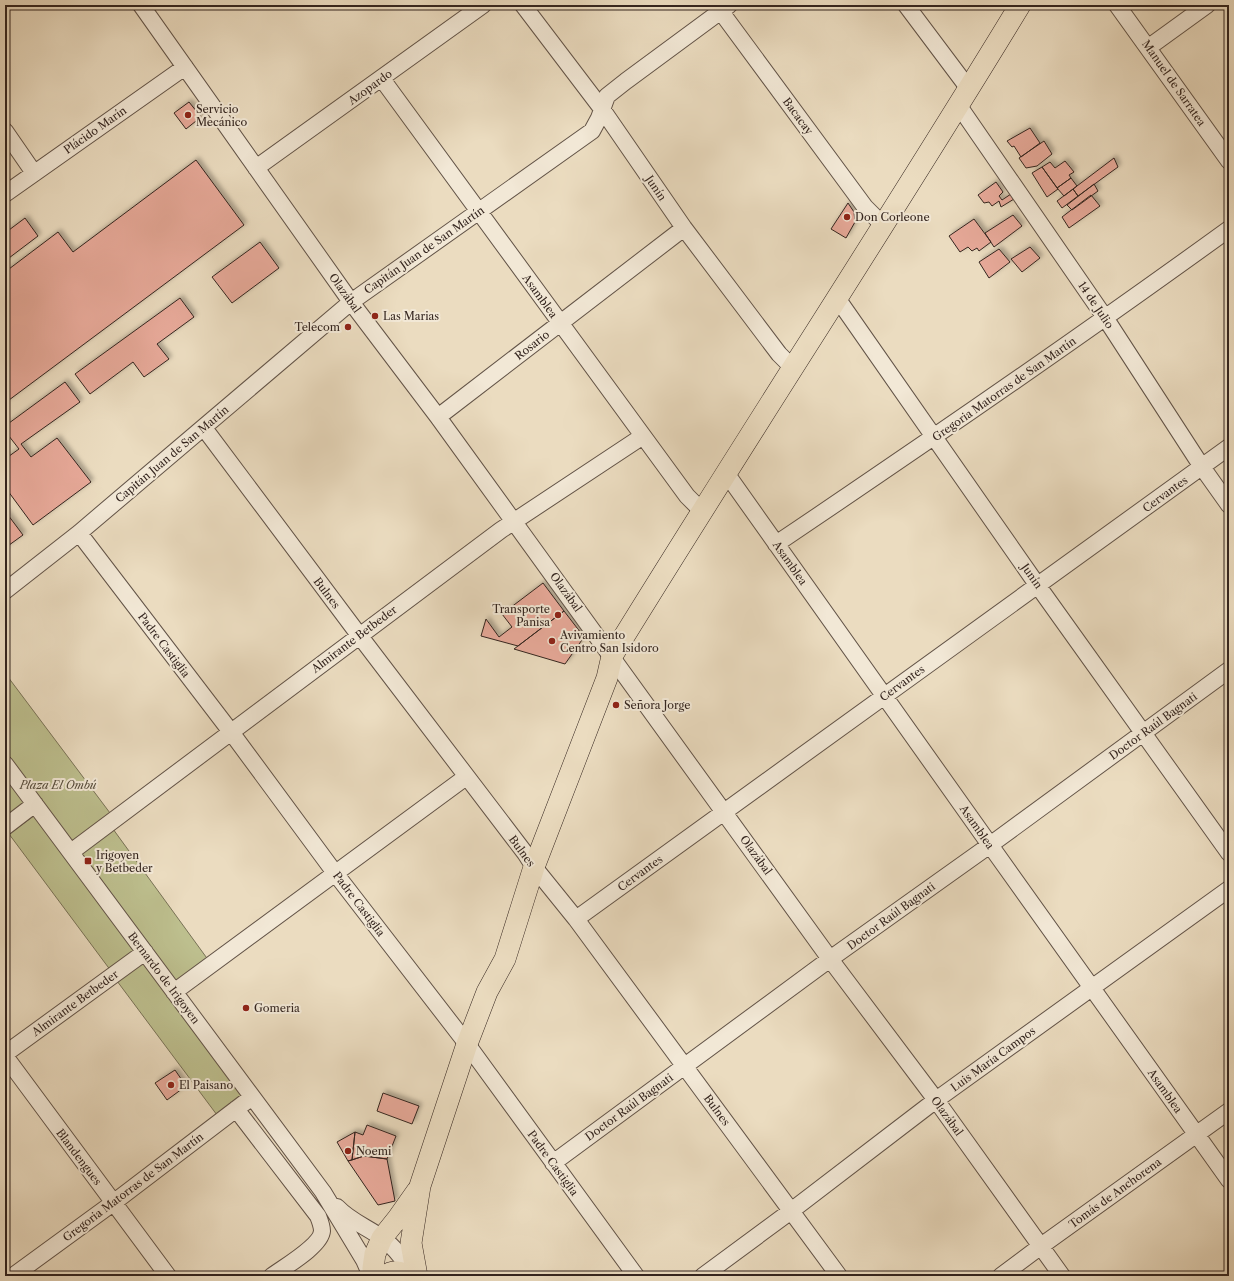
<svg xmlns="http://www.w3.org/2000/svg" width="1234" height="1281" font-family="'Libre Caslon Text',serif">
	<defs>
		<filter id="shadow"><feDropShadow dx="3" dy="-3" stdDeviation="2" flood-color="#0004"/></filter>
	</defs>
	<rect width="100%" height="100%" fill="#ebdcc0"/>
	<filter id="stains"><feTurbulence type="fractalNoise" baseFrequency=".005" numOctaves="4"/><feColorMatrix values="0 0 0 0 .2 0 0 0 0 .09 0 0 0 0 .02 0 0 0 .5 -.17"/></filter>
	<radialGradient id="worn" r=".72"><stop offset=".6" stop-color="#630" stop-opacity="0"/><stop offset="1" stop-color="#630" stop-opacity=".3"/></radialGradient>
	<!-- green -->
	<path fill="#bdbf8e" stroke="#787256" d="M5,673L110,813L71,844L5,757Z
		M5,774L27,803L5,820Z
		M35,815L137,951L111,971L9,834Z
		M113,829L209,961L177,984L81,852Z
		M144,961L243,1095L217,1115L117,981Z"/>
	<!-- building -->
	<path fill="#e7a999" stroke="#34251f" filter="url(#shadow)" d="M189,102L201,117L186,129L174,113Z
		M1030,128L1040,143L1021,157L1014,146L1012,147L1007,141Z
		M1044,141L1052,154L1037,166L1026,168L1019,158Z
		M1114,158L1118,167L1078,196L1073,189Z
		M196,160L244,225L5,403V272L58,232L73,252Z
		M1065,161L1074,172L1069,175L1071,178L1057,188L1042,167L1050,162L1055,168Z
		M1042,167L1058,189L1047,197L1032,173Z
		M1071,178L1077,186L1064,196L1057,188Z
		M996,182L1003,192L999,196L1002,200L1011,194L1014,199L1001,207L999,201L992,206L989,202L984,203L978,195Z
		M1094,184L1098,191L1072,210L1067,205Z
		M1073,189L1078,196L1062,208L1057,201Z
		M1091,195L1100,206L1069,228L1062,217Z
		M848,203L854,212L855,222L846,238L831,229Z
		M1013,215L1022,226L994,247L985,233Z
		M25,218L38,236L5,261V233Z
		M974,219L991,242L979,251L977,248L972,251L968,247L960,252L949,236Z
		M260,242L279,268L232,303L212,277Z
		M1030,247L1040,258L1022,272L1011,259Z
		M999,249L1010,262L989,278L979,262Z
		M180,298L194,317L157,344L169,359L144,377L133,362L90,394L75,374Z
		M65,382L80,402L21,444L31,457L57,438L91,482L33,525L5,487V459L19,449L5,431V426Z
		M5,511L23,535L5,548Z
		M543,583L564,611L518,646L481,636L486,619L499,637L512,627L502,614Z
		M564,611L584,637L565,664L514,649Z
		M175,1070L186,1086L167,1100L155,1083Z
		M383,1093L419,1106L412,1124L377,1111Z
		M367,1125L396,1136L387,1159L364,1156L352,1160L355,1132L363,1135Z
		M355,1132L352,1160L348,1161L337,1142Z
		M364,1156L387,1159L395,1201L378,1205L348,1161Z"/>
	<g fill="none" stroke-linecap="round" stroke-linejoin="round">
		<!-- minor casing -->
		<g stroke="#625347" stroke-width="18">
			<path id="minor" d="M141,5L351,302L438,417L514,522L830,959L936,1100L1062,1276
				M523,5L602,109L684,228L779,354L793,368
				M716,5L865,207L883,225
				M906,5L969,89
				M1117,5L1229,161
				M1149,47L1207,5
				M382,79L687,496L702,511
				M959,106L1106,319L1202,467L1229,505
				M5,131L34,173
				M256,168L483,5
				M5,194L185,67
				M837,298L1038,586L1229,853
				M438,417L684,228
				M204,428L359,635L525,853L534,867L576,919L839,1276
				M726,473L990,845L1229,1180
				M79,533L231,732L335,873L467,1044L636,1276
				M776,544C929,441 1080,337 1229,229
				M5,591L79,533L351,302L592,131L599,118L607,96L626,81L729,5
				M5,764L323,1192L364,1260L371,1276
				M5,827L35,804
				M71,852L501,530L643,436
				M576,919L1229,447
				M174,992L466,777
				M5,1054L145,952
				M5,1056L168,1276
				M236,1109L318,1216C320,1221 322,1226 322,1231C321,1246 284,1267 272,1276
				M553,1163L830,959L990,845L1229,670
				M337,1207C350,1221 367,1227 382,1238C396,1248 405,1261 414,1276
				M13,1276L113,1203L252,1097
				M703,1276L791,1211L936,1100L1229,889
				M1001,1276L1041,1246L1229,1111"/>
		</g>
		<!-- major casing -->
		<g stroke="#34251f" stroke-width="22">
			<path id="major" d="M374,1276L373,1268L375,1254L382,1238L398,1218L417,1191
				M386,1276C392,1270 401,1271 408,1276
				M417,1276L411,1243L420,1186L467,1044L487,992L505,959L534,867L607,678L612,656C746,438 887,224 1020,5"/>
		</g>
		<!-- minor -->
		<use href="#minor" stroke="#f2e8d6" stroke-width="16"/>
		<!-- major -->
		<use href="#major" stroke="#ebdcc0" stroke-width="21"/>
	</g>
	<!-- markers -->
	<g fill="#8f2418" stroke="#f2e8d6" stroke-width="1.5">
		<circle cx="188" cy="115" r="4"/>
		<circle cx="847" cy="217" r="4"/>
		<circle cx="375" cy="316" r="4"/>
		<circle cx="348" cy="327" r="4"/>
		<circle cx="558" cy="615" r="4"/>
		<circle cx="552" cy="641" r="4"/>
		<circle cx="616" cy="705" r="4"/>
		<rect x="84" y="857" width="8" height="8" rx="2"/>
		<circle cx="246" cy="1008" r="4"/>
		<circle cx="171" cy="1085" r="4"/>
		<circle cx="348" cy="1151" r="4"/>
	</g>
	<g text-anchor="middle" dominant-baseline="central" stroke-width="4" stroke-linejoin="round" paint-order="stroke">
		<!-- street labels -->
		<g font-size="11" fill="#34251f" stroke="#f2e8d6">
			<text transform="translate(1174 83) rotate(55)">Manuel de Sarratea</text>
			<text transform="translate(370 87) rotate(-36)">Azopardo</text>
			<text transform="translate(798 116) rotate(54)">Bacacay</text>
			<text transform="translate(95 130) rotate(-35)">Plácido Marín</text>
			<text transform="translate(656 188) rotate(56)">Junín</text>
			<text transform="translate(424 250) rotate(-35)">Capitán Juan de San Martín</text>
			<text transform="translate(345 293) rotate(54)">Olazábal</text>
			<text transform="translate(540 296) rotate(54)">Asamblea</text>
			<text transform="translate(1096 305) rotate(56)">14 de Julio</text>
			<text transform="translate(532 345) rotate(-38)">Rosario</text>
			<text transform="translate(1004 389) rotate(-35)">Gregoria Matorras de San Martín</text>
			<text transform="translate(172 454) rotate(-40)">Capitán Juan de San Martín</text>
			<text transform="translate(1165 494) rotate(-36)">Cervantes</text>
			<text transform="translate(790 563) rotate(55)">Asamblea</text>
			<text transform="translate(1032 576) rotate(55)">Junín</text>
			<text transform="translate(566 592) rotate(54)">Olazábal</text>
			<text transform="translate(327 593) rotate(53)">Bulnes</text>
			<text transform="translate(354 639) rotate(-37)">Almirante Betbeder</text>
			<text transform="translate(164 645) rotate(53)">Padre Castiglia</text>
			<text transform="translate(902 683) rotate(-36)">Cervantes</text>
			<text transform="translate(1153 726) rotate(-36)">Doctor Raúl Bagnati</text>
			<text transform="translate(977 827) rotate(55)">Asamblea</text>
			<text transform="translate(522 851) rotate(54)">Bulnes</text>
			<text transform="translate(756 855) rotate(54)">Olazábal</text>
			<text transform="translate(640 873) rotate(-36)">Cervantes</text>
			<text transform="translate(359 904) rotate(53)">Padre Castiglia</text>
			<text transform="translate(891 916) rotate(-36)">Doctor Raúl Bagnati</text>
			<text transform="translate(164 978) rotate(53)">Bernardo de Irigoyen</text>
			<text transform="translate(75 1003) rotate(-36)">Almirante Betbeder</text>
			<text transform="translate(993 1059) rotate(-36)">Luis María Campos</text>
			<text transform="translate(1165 1091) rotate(55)">Asamblea</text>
			<text transform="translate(629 1107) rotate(-36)">Doctor Raúl Bagnati</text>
			<text transform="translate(717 1110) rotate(54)">Bulnes</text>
			<text transform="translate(947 1116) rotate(54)">Olazábal</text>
			<text transform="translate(79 1157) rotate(53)">Blandengues</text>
			<text transform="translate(553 1163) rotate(54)">Padre Castiglia</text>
			<text transform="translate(133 1187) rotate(-37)">Gregoria Matorras de San Martín</text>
			<text transform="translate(1115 1193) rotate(-36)">Tomás de Anchorena</text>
		</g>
		<!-- poi labels -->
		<g font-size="11" fill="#34251f" stroke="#f2e8d6" text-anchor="start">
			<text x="196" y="109">Servicio<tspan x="196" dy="13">Mecánico</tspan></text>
			<text x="855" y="217">Don Corleone</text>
			<text x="383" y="316">Las Marias</text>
			<text x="340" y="327" text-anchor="end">Telecom</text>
			<text x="550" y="609" text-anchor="end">Transporte<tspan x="550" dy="13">Panisa</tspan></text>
			<text x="560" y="635">Avivamiento<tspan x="560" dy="13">Centro San Isidoro</tspan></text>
			<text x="624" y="705">Señora Jorge</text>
			<text x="96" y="855">Irigoyen<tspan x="96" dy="13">y Betbeder</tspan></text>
			<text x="254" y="1008">Gomeria</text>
			<text x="179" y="1085">El Paisano</text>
			<text x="356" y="1151">Noemi</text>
		</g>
		<!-- park labels -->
		<g font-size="11" font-style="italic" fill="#564c3b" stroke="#f2e8d6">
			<text x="58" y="785">Plaza El Ombú</text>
		</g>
	</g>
	<!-- margin -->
	<rect width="1234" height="1281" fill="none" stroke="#ebdcc0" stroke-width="20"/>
	<rect x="6" y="6" width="1222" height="1269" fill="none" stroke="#34251f" stroke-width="2"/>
	<rect x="10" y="10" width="1214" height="1261" fill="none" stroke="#34251f"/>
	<rect width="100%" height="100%" filter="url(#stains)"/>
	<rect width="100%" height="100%" fill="url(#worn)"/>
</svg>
